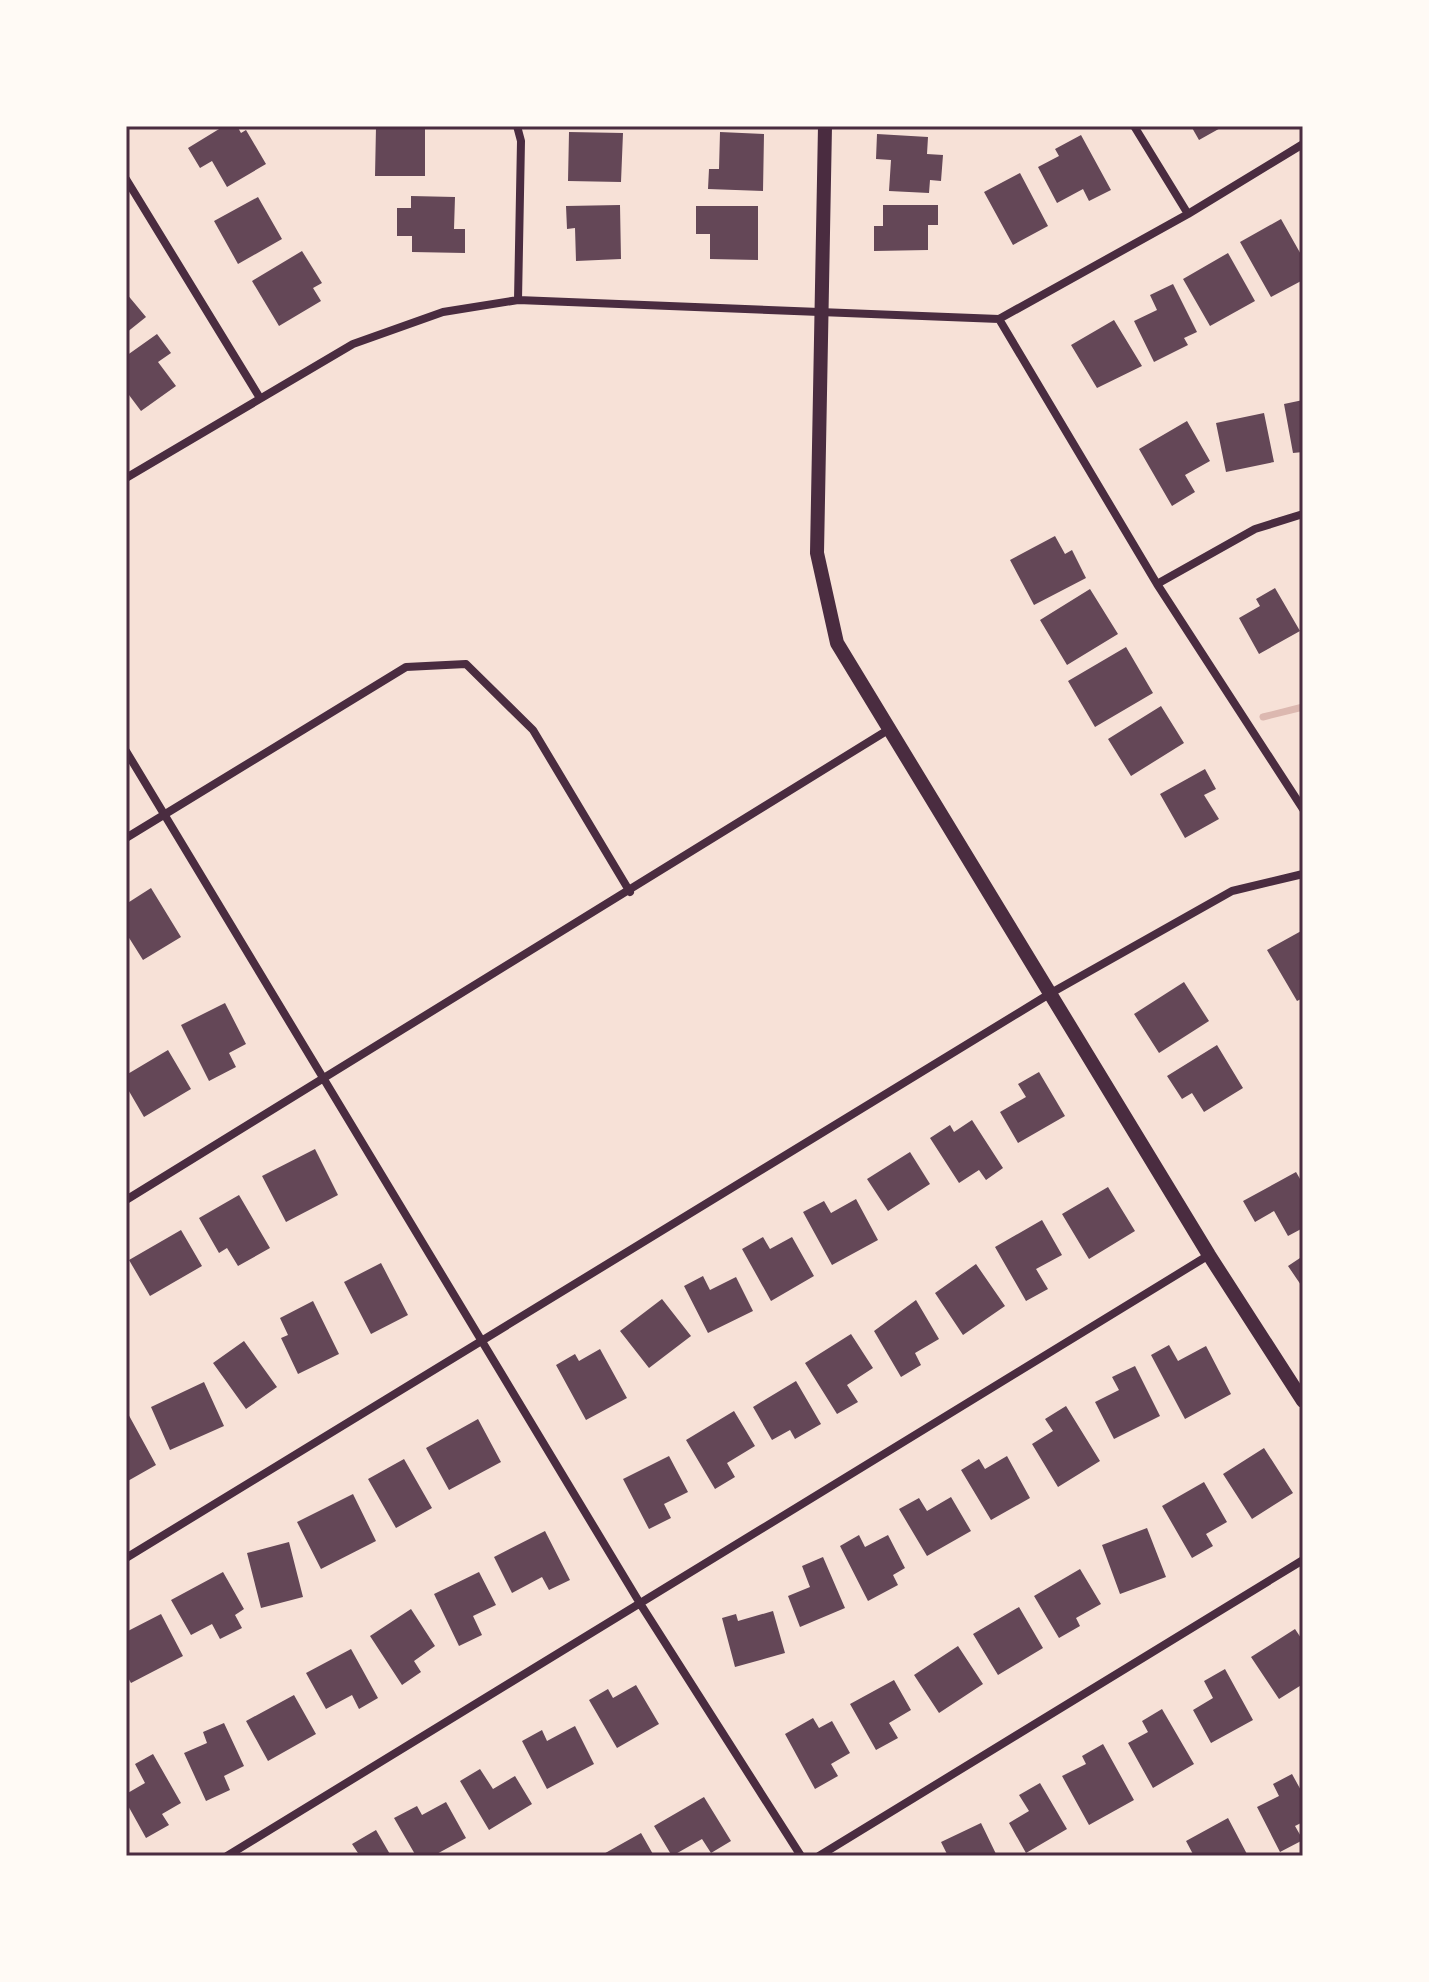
<svg xmlns="http://www.w3.org/2000/svg" width="1429" height="1982" font-family="Karla,sans-serif">
	<rect width="100%" height="100%" fill="#f7e1d7"/>
	<g fill="none" stroke-linecap="round" stroke-linejoin="round">
		<!-- stream -->
		<path stroke="#dcb8b0" stroke-width="7" d="M1263,717L1303,707"/>
	</g>
	<!-- building -->
	<path fill="#644757" d="M224,126H237L241,133L246,130L266,164L227,187L212,161L200,168L188,148Z
		M1191,126H1224L1199,140Z
		M376,127H425V176H375Z
		M569,132L623,133L621,182L568,181Z
		M720,132L764,134L763,191L708,189L709,169H719Z
		M877,134L928,137L927,154L943,155L941,181L930,180L929,193L889,191L891,160L876,159Z
		M1081,135L1111,190L1089,201L1083,189L1057,203L1038,167L1059,156L1055,149Z
		M1020,173L1048,226L1013,245L984,192Z
		M411,196L455,197L454,229H465V253L412,252V236H397V208H411Z
		M258,197L282,239L238,264L214,221Z
		M620,205L621,259L576,261L575,228L567,229L566,206Z
		M883,205H938V225H928V250L874,251V226H883Z
		M696,206H758V260L710,259V234H696Z
		M1281,219L1303,258V280L1271,297L1240,242Z
		M302,251L322,283L313,288L321,301L279,326L252,281Z
		M1228,253L1255,301L1210,326L1183,279Z
		M1173,284L1197,332L1184,338L1188,345L1154,362L1134,321L1157,310L1150,295Z
		M126,293L146,317L126,333Z
		M1114,320L1142,366L1097,388L1071,345Z
		M157,334L171,353L158,362L176,386L141,411L126,391V356Z
		M1303,400V452L1293,453L1284,404Z
		M1264,413L1274,462L1226,472L1216,423Z
		M1187,421L1210,461L1185,475L1195,492L1172,506L1139,449Z
		M1055,536L1065,554L1072,550L1086,578L1034,605L1010,560Z
		M1275,588L1300,631L1259,654L1239,618L1260,606L1256,599Z
		M1090,589L1118,634L1067,665L1040,620Z
		M1126,647L1153,693L1095,727L1068,681Z
		M1161,706L1184,743L1131,776L1108,739Z
		M1205,769L1216,789L1204,795L1219,819L1185,838L1160,794Z
		M151,888L181,937L143,960L126,933V904Z
		M1303,930V998L1297,1001L1267,950Z
		M1184,982L1209,1021L1159,1053L1134,1014Z
		M225,1003L246,1044L229,1053L236,1067L209,1081L181,1025Z
		M1217,1045L1243,1088L1204,1112L1192,1093L1182,1099L1167,1076Z
		M168,1050L191,1089L144,1117L126,1086V1075Z
		M1039,1072L1065,1116L1018,1143L1000,1112L1026,1097L1018,1084Z
		M972,1120L1003,1168L986,1180L979,1170L959,1183L930,1138L950,1125L954,1132Z
		M315,1149L338,1195L286,1222L262,1176Z
		M910,1152L930,1184L888,1211L867,1179Z
		M1296,1172L1303,1184V1228L1288,1236L1274,1211L1255,1222L1243,1201Z
		M1108,1187L1135,1231L1089,1259L1062,1214Z
		M239,1195L270,1248L238,1266L227,1248L219,1253L199,1218Z
		M856,1199L878,1240L832,1265L803,1212L824,1201L831,1213Z
		M1042,1220L1062,1255L1036,1269L1048,1289L1026,1301L995,1247Z
		M181,1230L202,1266L150,1296L129,1260Z
		M763,1237L770,1249L792,1237L814,1276L771,1301L742,1249Z
		M1303,1256V1288L1288,1266Z
		M381,1263L408,1315L371,1334L344,1282Z
		M976,1264L1005,1306L963,1335L935,1293Z
		M703,1276L710,1290L736,1277L753,1311L708,1333L684,1286Z
		M662,1299L691,1336L649,1368L620,1331Z
		M916,1300L939,1339L915,1353L921,1365L901,1377L874,1331Z
		M313,1301L339,1354L298,1374L281,1338L288,1335L280,1318Z
		M851,1334L873,1368L847,1385L858,1402L837,1414L805,1363Z
		M244,1341L277,1387L246,1409L213,1363Z
		M1169,1345L1178,1361L1206,1346L1231,1394L1185,1419L1151,1355Z
		M600,1349L627,1398L586,1420L556,1365L575,1354L579,1361Z
		M1135,1366L1160,1416L1114,1439L1095,1402L1119,1390L1112,1377Z
		M796,1381L821,1424L795,1439L790,1430L772,1440L753,1407Z
		M204,1382L224,1426L170,1450L151,1407Z
		M1066,1406L1100,1461L1058,1487L1032,1444L1053,1431L1045,1419Z
		M126,1410L156,1465L126,1482Z
		M734,1411L755,1446L727,1463L735,1477L715,1489L686,1440Z
		M478,1419L501,1462L449,1490L426,1448Z
		M1264,1448L1293,1493L1252,1519L1223,1474Z
		M669,1456L688,1492L664,1504L671,1518L649,1529L623,1479Z
		M1007,1456L1030,1498L991,1520L961,1470L979,1459L985,1469Z
		M404,1459L432,1508L396,1528L368,1479Z
		M1204,1482L1227,1522L1206,1534L1213,1546L1192,1558L1162,1506Z
		M353,1494L376,1541L321,1569L297,1522Z
		M951,1497L971,1531L927,1556L899,1509L919,1498L927,1511Z
		M1147,1528L1166,1577L1120,1594L1102,1545Z
		M545,1531L570,1580L549,1590L542,1577L512,1593L494,1557Z
		M859,1535L865,1547L888,1535L905,1568L893,1575L898,1585L868,1601L840,1546Z
		M289,1542L303,1597L261,1608L247,1553Z
		M823,1557L845,1608L800,1627L788,1596L810,1587L802,1566Z
		M1080,1569L1101,1604L1076,1618L1080,1626L1059,1638L1034,1596Z
		M223,1572L244,1609L235,1615L242,1628L220,1639L212,1624L191,1635L171,1600Z
		M479,1572L496,1605L473,1616L482,1635L459,1646L434,1594Z
		M1019,1607L1043,1648L998,1675L973,1634Z
		M411,1609L435,1646L414,1661L421,1672L402,1685L370,1636Z
		M773,1611L785,1653L735,1667L722,1618L736,1614L738,1621Z
		M161,1614L183,1656L131,1683L126,1674V1632Z
		M1295,1629L1303,1641V1684L1279,1699L1251,1657Z
		M958,1646L983,1684L939,1713L914,1675Z
		M351,1649L378,1698L359,1709L352,1695L326,1709L306,1673Z
		M1225,1669L1253,1720L1211,1743L1193,1710L1213,1698L1204,1681Z
		M894,1680L911,1710L889,1723L898,1738L876,1750L850,1704Z
		M636,1685L659,1724L617,1748L589,1700L608,1689L613,1698Z
		M294,1695L316,1734L268,1761L246,1721Z
		M1162,1709L1194,1764L1153,1788L1128,1743L1148,1732L1142,1721Z
		M813,1718L819,1728L832,1721L850,1753L831,1764L838,1776L815,1789L785,1734Z
		M224,1723L244,1766L224,1776L230,1790L206,1801L184,1753L207,1743L203,1732Z
		M575,1726L594,1764L547,1789L522,1741L542,1730L547,1741Z
		M1103,1744L1134,1800L1089,1825L1062,1776L1086,1764L1082,1756Z
		M153,1754L181,1803L162,1814L169,1825L146,1838L126,1802V1794L145,1783L135,1764Z
		M480,1769L493,1789L515,1776L532,1804L489,1830L460,1781Z
		M1292,1774L1303,1794V1822L1295,1826L1303,1840L1280,1852L1257,1807L1279,1796L1273,1784Z
		M1040,1783L1067,1829L1026,1853L1009,1823L1029,1811L1019,1795Z
		M704,1797L731,1841L711,1853L702,1839L672,1856L654,1826Z
		M446,1802L466,1838L433,1856H416L394,1818L417,1806L422,1815Z
		M1228,1818L1248,1856H1194L1186,1841Z
		M981,1823L997,1856H948L941,1842Z
		M376,1830L391,1856H353L358,1853L352,1844Z
		M641,1833L654,1856H600Z"/>
	<g fill="none" stroke-linecap="round" stroke-linejoin="round">
		<!-- minor -->
		<path stroke="#4a2c40" stroke-width="8" d="M517,126L521,141L518,300
			M1134,126L1188,214
			M126,179L260,398
			M999,319L1157,584L1303,809
			M126,478L353,344L443,312L518,300L999,319L1188,214L1303,144
			M1157,584L1255,529L1303,514
			M126,751L641,1605L801,1856
			M126,838L406,667L466,664L533,730L630,892
			M126,1200L888,730
			M126,1558L1051,993L1232,891L1303,874
			M227,1856L1209,1255
			M819,1856L1303,1560"/>
		<!-- tertiary -->
		<path stroke="#4a2c40" stroke-width="14" d="M825,126L817,553L837,643L1209,1255L1303,1401"/>
	</g>
	<!-- border -->
	<rect width="1429" height="1982" fill="none" stroke="#fffaf5" stroke-width="256"/>
	<rect x="128" y="128" width="1173" height="1726" fill="none" stroke="#4a2c40" stroke-width="3"/>
</svg>
